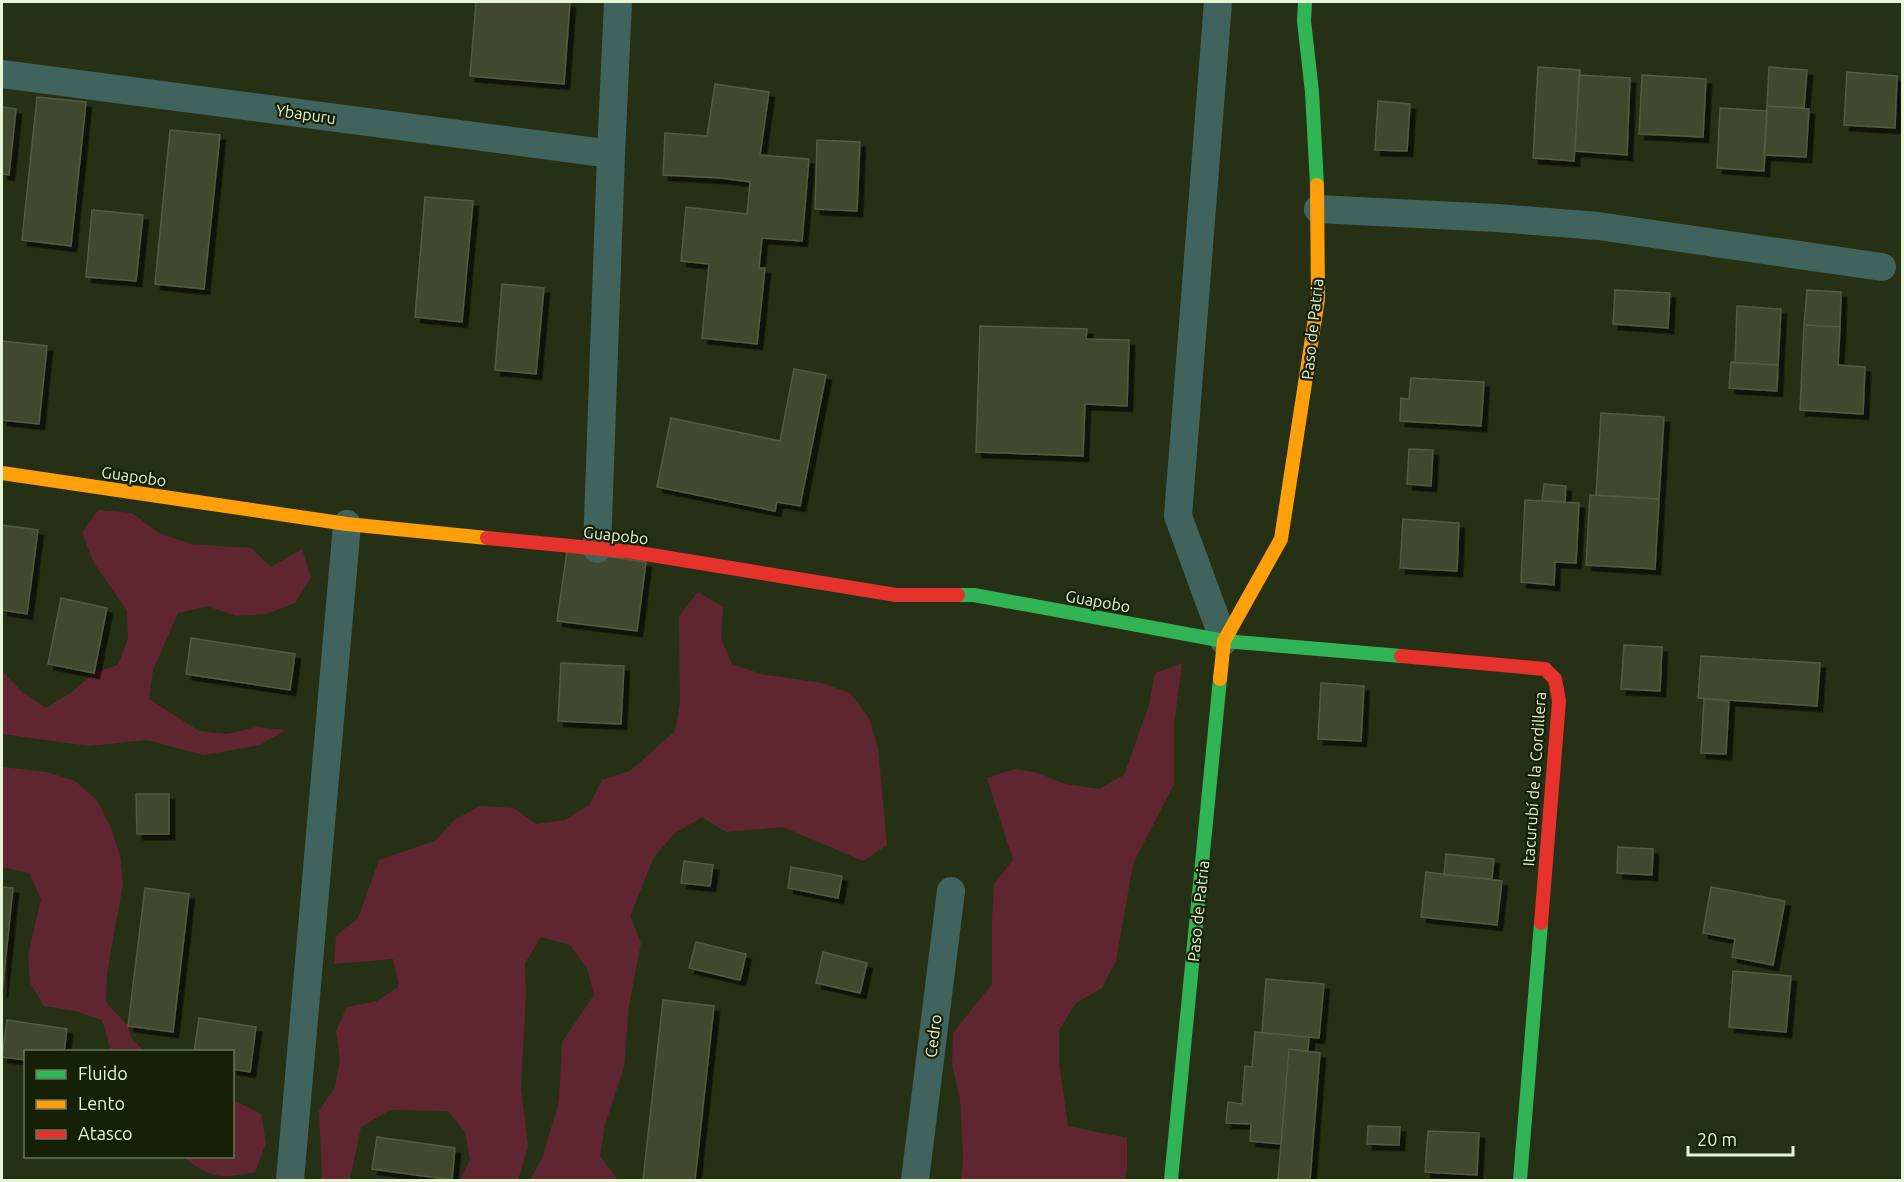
<svg xmlns="http://www.w3.org/2000/svg" width="1904" height="1182" font-family="Ubuntu,sans-serif">
	<defs>
		<filter id="shadow"><feDropShadow dx="5.5" dy="5.5" stdDeviation="0" flood-color="#0009"/></filter>
	</defs>
	<rect width="100%" height="100%" fill="#263015"/>
	<!-- green -->
	<path fill="#5f2632" d="M98,510L132,513L159,533L191,544L251,548L271,567L302,549L311,577L295,603L267,614L236,616L207,606L178,613L153,670L149,699L199,731L227,734L256,727L286,730L260,745L204,755L147,740L89,746L2,734V671L22,692L46,708L72,692L94,673L118,665L128,638L127,611L94,563L82,533Z
		M698,592L723,607L721,638L732,664L761,674L822,683L850,693L869,718L878,748L887,845L863,861L783,827L726,832L702,817L675,833L654,857L630,916L641,943L629,1005L624,1067L605,1125L600,1156L618,1180H530L542,1159L559,1101L562,1042L594,995L587,968L570,945L541,937L525,963L526,994L521,1087L528,1147L518,1180H460L470,1160L465,1132L448,1111L390,1110L361,1127L350,1180H322L319,1111L335,1087L340,1060L336,1031L347,1007L377,1001L399,986L393,959L334,964L336,936L358,918L379,860L435,841L454,820L480,806L514,808L536,824L565,820L589,805L602,780L630,771L675,731L680,702L679,616Z
		M1182,663L1174,725V784L1133,864L1116,961L1102,988L1076,1003L1059,1030V1063L1068,1126L1127,1138V1168L1125,1180H961L963,1158L960,1099L952,1065L953,1033L992,984V919L994,884L1013,860L987,778L1014,769L1035,772L1066,784L1099,789L1124,775L1149,705L1155,673Z
		M2,767L47,772L75,781L97,800L110,826L120,855L123,884L107,973L106,1002L128,1026L132,1039L144,1051H108L110,1048L102,1020L75,1011L44,1006L30,983L28,955L41,899L29,873L2,867Z
		M233,1100L261,1114L266,1143L255,1172C221,1179 211,1179 183,1157L232,1156Z"/>
	<!-- building -->
	<path fill="#40492f" stroke="#515b42" stroke-width="1.5" filter="url(#shadow)" d="M476,2H570L564,84L470,76Z
		M1538,67L1580,70L1574,161L1533,158Z
		M1769,67L1807,70L1804,108L1767,106Z
		M1847,72L1897,76L1895,128L1844,125Z
		M1579,75L1630,78L1627,155L1575,151Z
		M1642,75L1706,79L1703,137L1639,134Z
		M715,84L769,92L760,155L809,159L802,241L762,238L759,268H765L757,344L702,338L709,264L681,261L686,207L747,214L750,182L721,178L663,175L665,133L707,136Z
		M37,97L86,102L71,246L22,240Z
		M1378,101L1410,104L1407,151L1375,150Z
		M1767,106L1809,109L1806,157L1764,155Z
		M2,107L16,109L9,175L2,174Z
		M1720,108L1767,111L1764,171L1717,168Z
		M170,130L220,135L204,289L155,284Z
		M817,140L860,142L857,211L815,209Z
		M425,197L473,201L462,322L415,317Z
		M92,210L143,215L136,281L86,277Z
		M502,284L544,288L536,374L495,370Z
		M1615,290L1670,293L1668,328L1613,324Z
		M1807,290L1841,292L1840,327L1804,325Z
		M1737,306L1781,309L1778,365L1735,363Z
		M1804,325L1840,327L1838,365L1865,367L1863,414L1800,410Z
		M980,326L1087,329L1086,339L1129,340L1127,406L1085,404L1083,456L976,452Z
		M2,341L47,346L39,424L2,420Z
		M1731,362L1778,365L1777,391L1729,388Z
		M794,369L826,375L800,506L777,502L775,511L657,487L671,418L780,441Z
		M1411,378L1484,382L1481,426L1400,421L1401,398L1409,399Z
		M1601,413L1664,417L1659,499L1596,495Z
		M1409,449L1433,450L1431,486L1407,484Z
		M1544,484L1566,486L1565,502L1542,501Z
		M1590,495L1659,499L1655,569L1586,565Z
		M1525,500L1579,503L1576,563L1555,562L1554,585L1521,582Z
		M1403,519L1459,523L1457,571L1400,568Z
		M2,525L38,530L27,614L2,610Z
		M567,551L646,562L637,631L557,621Z
		M61,598L107,608L94,673L48,664Z
		M191,638L295,654L290,690L186,674Z
		M1624,645L1662,647L1660,691L1621,689Z
		M1701,656L1820,663L1817,706L1698,698Z
		M561,663L624,666L621,724L558,721Z
		M1321,683L1364,686L1361,741L1318,739Z
		M1704,699L1729,701L1726,754L1701,753Z
		M136,794H169V834H137Z
		M1618,847L1653,849L1652,875L1617,873Z
		M1446,854L1494,859L1492,879L1444,875Z
		M684,861L713,865L710,886L681,883Z
		M791,867L842,876L838,898L788,888Z
		M1426,872L1502,881L1497,925L1421,917Z
		M2,887L13,888L2,993Z
		M1711,887L1785,901L1773,965L1732,957L1735,939L1703,933Z
		M145,888L189,894L173,1032L128,1026Z
		M696,942L746,954L740,980L689,968Z
		M823,952L867,963L860,993L816,983Z
		M1733,971L1791,976L1786,1032L1729,1027Z
		M1266,979L1324,984L1319,1038L1262,1033Z
		M663,1000L714,1006L695,1180H643Z
		M199,1018L256,1027L250,1072L232,1069V1052H194Z
		M7,1020L67,1029L64,1052H26V1060L2,1057Z
		M1255,1032L1309,1037L1308,1051L1289,1049L1281,1144L1250,1141L1251,1124L1226,1123L1228,1102L1242,1104L1245,1066L1252,1067Z
		M1289,1049L1320,1053L1310,1180H1278Z
		M1368,1126L1400,1127L1399,1145L1367,1144Z
		M1428,1131L1479,1133L1477,1175L1425,1172Z
		M377,1137L455,1148L452,1180L372,1169Z"/>
	<g fill="none" stroke-linecap="round" stroke-linejoin="round">
		<!-- street -->
		<path stroke="#40645d" stroke-width="28" d="M1218,2L1178,516L1224,641
			M2,74L611,154
			M1318,209L1497,218L1598,226L1882,267
			M597,549L611,154L618,2
			M290,1180L347,524
			M915,1180L951,891"/>
		<!-- fast -->
		<path stroke="#30b455" stroke-width="14" d="M1305,2L1304,21L1312,92L1317,185
			M958,595H974L1224,641L1401,656
			M1171,1180L1220,679
			M1520,1180L1541,923"/>
		<!-- slow -->
		<path stroke="#ff9f0a" stroke-width="14" d="M2,473L347,524L487,538
			M1220,679L1224,641L1281,539L1318,299L1317,185"/>
		<!-- jam -->
		<path stroke="#e5322d" stroke-width="14" d="M487,538L633,552L896,595H958
			M1401,656L1545,669L1555,679L1559,701L1541,923"/>
	</g>
	<g text-anchor="middle" dominant-baseline="central" stroke-width="4.5" stroke-linejoin="round" paint-order="stroke">
		<!-- street labels -->
		<g font-size="16" fill="#e6f5d4" stroke="#162006">
			<text transform="translate(306 114) rotate(8)">Ybapuru</text>
			<text transform="translate(1312 329) rotate(-84)">Paso de Patria</text>
			<text transform="translate(134 476) rotate(8)">Guapobo</text>
			<text transform="translate(616 535) rotate(6)">Guapobo</text>
			<text transform="translate(1098 601) rotate(10)">Guapobo</text>
			<text transform="translate(1534 779) rotate(-86)">Itacurubí de la Cordillera</text>
			<text transform="translate(1198 911) rotate(-84)">Paso de Patria</text>
			<text transform="translate(933 1036) rotate(-83)">Cedro</text>
		</g>
	</g>
	<!-- border -->
	<rect width="1904" height="1182" fill="none" stroke="#e6f5d4" stroke-width="6"/>
	<!-- legend -->
	<rect x="24" y="1050" width="210" height="108" fill="#162006" stroke="#697558" stroke-width="1.5"/>
	<rect x="36" y="1070" width="30" height="9" fill="#30b455" stroke="#697558" stroke-width="1.5"/>
	<text x="78" y="1080" font-size="18" fill="#e6f5d4">Fluido</text>
	<rect x="36" y="1100" width="30" height="9" fill="#ff9f0a" stroke="#697558" stroke-width="1.5"/>
	<text x="78" y="1110" font-size="18" fill="#e6f5d4">Lento</text>
	<rect x="36" y="1130" width="30" height="9" fill="#e5322d" stroke="#697558" stroke-width="1.5"/>
	<text x="78" y="1140" font-size="18" fill="#e6f5d4">Atasco</text>
	<!-- scale -->
	<path d="M1688 1146v9h105v-9" fill="none" stroke="#e6f5d4" stroke-width="3"/>
	<text x="1697" y="1146" font-size="18" fill="#e6f5d4" stroke="#162006" stroke-width="4.5" paint-order="stroke">20 m</text>
</svg>
